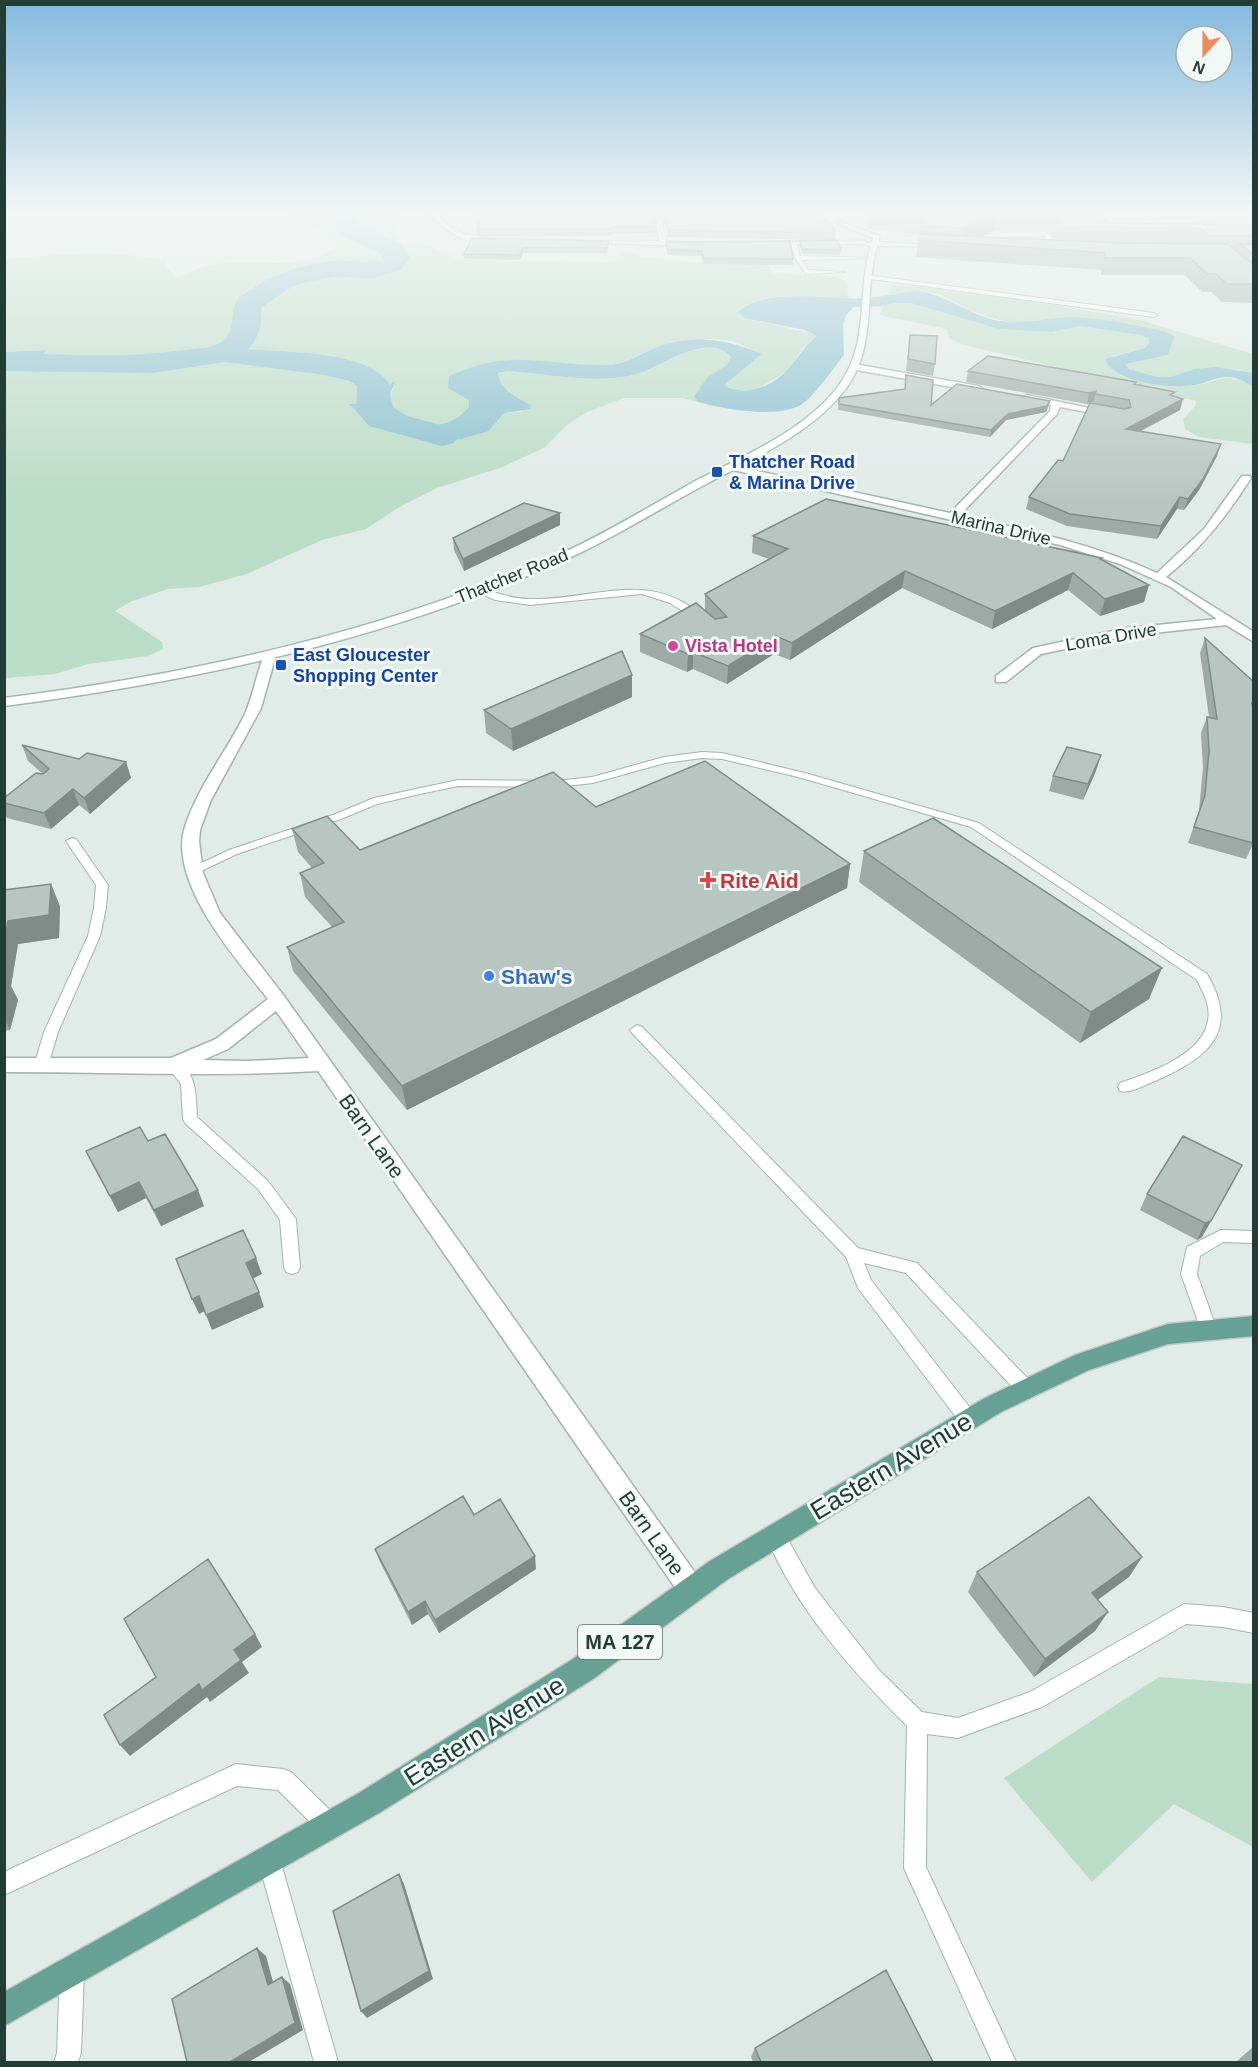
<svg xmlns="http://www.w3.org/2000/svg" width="1258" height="2067" font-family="Arial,sans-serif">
	<rect width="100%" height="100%" fill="#e1ebe8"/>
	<!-- green -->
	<path fill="#bbdcc6" d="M288,213H399L393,231L400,244L427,245L461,260L614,262L619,253C628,250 634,251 642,257L714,264L761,262L768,265L773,273L837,277L846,281L849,299C815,300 766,286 738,312L744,318L818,335L803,347L789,370L755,390L733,391L724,385L762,354C748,348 734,340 718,339C703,338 665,345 650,350C633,356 627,364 608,365C544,368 515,346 449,376L469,400V407C445,434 419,426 392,407L390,395L395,386L372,403L349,404L369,421L489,431L504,413L520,412L531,405C517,398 500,389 497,374L508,371C549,374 597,385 637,374C665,366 706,332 731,357L728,364L709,377L694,395L698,402L683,398H624L587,412L568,424L544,448L500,468L437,488L396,509L366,529L322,540L247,574L199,587L168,589L130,602L115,611L162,642L163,649L148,656L88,664L55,674L5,678V362L35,361L46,350L5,352V259C63,254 108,250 167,260L166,265L176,278C187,273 199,267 211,265C256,256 299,275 340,245L307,221Z
		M897,284L1031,301L1140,320L1253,354V373C1236,368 1215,367 1197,369C1189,370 1182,375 1174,377C1160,380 1134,376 1126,364L1168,355L1163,331L1075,317L1026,324L999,320L968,310L939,294L919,291L890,294L891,286Z
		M893,303H911L999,329L1052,332L1080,326L1142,335L1149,338V343L1145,348L1113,356L1121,376C1142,382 1164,386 1186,386C1218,385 1220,369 1253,386V444L1199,437L1185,429L1183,419L1195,406L1196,401L961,344L949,338L947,329L879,315L884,306Z
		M1159,1677L1253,1684V1847L1174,1804L1092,1882L1004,1778Z"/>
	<!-- water -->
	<path fill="#8bc0cf" d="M919,291C949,296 970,316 1000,321C1027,325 1047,317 1073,317C1103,318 1134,325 1163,331L1174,336L1168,355L1126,364L1129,369L1157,377H1171L1195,369L1215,367L1254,373L1253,386C1245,382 1236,377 1227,377C1216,377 1206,383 1195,385C1174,389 1113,383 1105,359L1145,348L1149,343V338L1141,335L1080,326L1052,332L999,329L911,303H894L884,306L854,307L846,315L843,324L844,355C832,370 820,388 806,401C785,421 724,409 698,402L694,396L708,377L728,364L731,357C707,331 664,366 637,374C597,385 549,374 508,371L498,373C499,389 517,398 531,405L530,409L504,413L489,431L461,439L432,438L403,434L369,421L348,404L372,403L375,394L395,381L390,395L393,407C419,426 445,434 469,407V400L448,388L449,376C513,347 543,366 606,365C623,365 633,358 648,351C688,333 724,338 762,354L724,385C743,399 776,385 790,367C800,355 805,345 817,336L805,330L744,318L738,312C765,286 831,301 869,298C886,296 902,292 919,291Z
		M47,350L35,361L5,362V352Z"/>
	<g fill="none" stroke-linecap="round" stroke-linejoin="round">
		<!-- river -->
		<path fill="#8bc0cf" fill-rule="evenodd" d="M331,213H353L358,225L402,244L410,258L401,270L373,278L334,277L302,283L286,290L261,308C262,323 260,337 248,349C285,353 366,350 389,383V409L393,412L454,429L459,436L454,443L442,446L369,426L356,411L357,386L350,381L325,375L225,362L152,373L4,371V353C64,354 124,359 183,350C193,349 205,349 215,345C242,336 225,308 240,297C269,276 297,265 333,261C350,260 366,264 383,260L382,254L339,234Z"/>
		<!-- service casing -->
		<g stroke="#a4b3af" stroke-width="2">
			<path id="service" d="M1047,232L1059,248L1058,254L1053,253V248L1045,236L996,237L975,244L970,243L995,233Z
				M794,242L797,244L800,256L873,258L802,260L808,270L845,272L806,274L795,258L791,244Z
				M866,275L1154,313L1157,315L1154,317L864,278Z
				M480,587C497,593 512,599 530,599C591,601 651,567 704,618L696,620L670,603L642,594L530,605L495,600L477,592V588Z
				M702,752L722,753L805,773L979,823L1207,974C1241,1032 1208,1058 1155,1081C1145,1085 1130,1094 1120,1091L1118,1087L1120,1083C1149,1073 1203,1055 1208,1020C1211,1006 1203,992 1197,980L971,827L798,777L722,759L702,758L665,763L593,783L557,787L458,786L420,794L377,804L341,819L237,854L197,873H189L187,870L229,850L333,815L374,798L458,780L557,781L592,777L664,757Z
				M72,838L76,839L108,885L106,908L100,936L58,1032L48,1066L41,1071L34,1066L44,1032L88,936L94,908L96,885L66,841Z
				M637,1025L642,1027L858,1248L917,1263L1031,1382L1034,1388L1031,1394L1025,1396L1019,1394L906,1273L864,1263L871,1280L974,1413L977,1419L974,1425L968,1427L962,1425L858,1288L846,1257L632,1033L630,1030Z
				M173,1060C197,1067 196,1097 197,1117L268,1181L293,1215L296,1219L300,1267L298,1272L292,1274L286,1272L284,1267L280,1220L258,1189L185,1123L183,1119L181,1084L166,1065Z
				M1221,1230L1254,1231V1243L1223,1242L1200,1256L1197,1274L1217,1330L1215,1335L1209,1337L1203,1335L1201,1330L1181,1274L1187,1247Z
				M775,1527L782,1529L815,1588L879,1670L922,1712L958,1718L1030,1692L1184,1604L1223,1607L1254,1613V1633L1223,1627L1186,1624L1042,1707L958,1738L927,1734L926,1867L1016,2062H992L904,1868L907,1726C852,1671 796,1609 766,1536L768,1529Z
				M236,1764L283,1769L291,1772L337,1817L340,1825L337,1833L329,1836L321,1833L278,1790L237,1786L4,1895V1872Z
				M269,1849L277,1852L280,1860L338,2062H314L258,1860L261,1852Z
				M72,1960L80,1964L84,1972L81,2053L78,2062H54L57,2053L60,1972L64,1964Z"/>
		</g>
		<!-- minor casing -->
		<g stroke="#a4b3af" stroke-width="3">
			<path id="minor" d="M430,213H436L449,226L463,234L499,240C476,251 444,232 430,213Z
				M643,213L661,218L666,241L694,243L663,245L581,242L659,241L656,220Z
				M864,241L866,244H764L767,242Z
				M854,364L979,386L983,389L979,392L851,369Z
				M1027,395L1117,414L1112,417L1060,407L1057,414L960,515C1027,530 1094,544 1157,573L1204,529L1242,476H1250L1251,478C1227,516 1201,549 1166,577L1254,632V642L1226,625L1127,636L1041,654L1006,682H996V676L1033,648L1127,628L1217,619L1171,587L1120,564L1060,545L725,468L730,465L950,513L1050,411L1051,405L1024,400L1022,398Z
				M270,651L276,655L261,708L211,800L200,830L199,841L203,873L220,913L284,996L701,1581L705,1590L701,1599L692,1603L683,1599L318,1071C214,1077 109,1072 4,1072V1058H171L216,1039L268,999C237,960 170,885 184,830C196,789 225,754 244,716C253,697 256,675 264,655ZM276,1011L309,1058L247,1061L203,1060L228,1049Z"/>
		</g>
		<!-- secondary casing -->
		<g stroke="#a0b7b0" stroke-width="3">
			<path id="secondary" d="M838,221L879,236V242L943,246H877C864,291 876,340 851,381C819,432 746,462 695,490C653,513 613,538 569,558C391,639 197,681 4,706V698C195,674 382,632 558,555C603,535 645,509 688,485C738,458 812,429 843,379C869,339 857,289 871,246L863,244L872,242L873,238L838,223Z"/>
		</g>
		<!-- primary casing -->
		<g stroke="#c1c8c7" stroke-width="3">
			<path id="primary" d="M1254,1316V1336L1168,1344L1089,1370L1001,1412L728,1579L593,1679L379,1813L4,2026V1992L359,1793L573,1659L710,1561L985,1398L1075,1355L1168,1324Z"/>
		</g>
		<!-- service -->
		<use href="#service" fill="#fff" fill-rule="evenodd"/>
		<!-- minor -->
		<use href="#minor" fill="#fff" fill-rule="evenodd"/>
		<!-- secondary -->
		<use href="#secondary" fill="#fff" fill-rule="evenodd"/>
		<!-- primary -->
		<use href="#primary" fill="#67a095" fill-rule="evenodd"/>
	</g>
	<!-- wall -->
	<path fill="#9daaa6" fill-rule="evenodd" d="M655,213H816L835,233V240L668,237L664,219Z
		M868,213L1100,214L1108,223L1254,225V303L1222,302L1211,292H1202L1185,275H1101V270L916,257L919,234L867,229ZM1047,230L1056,240L979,237L995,231Z
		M477,221L656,226V233L612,234L611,236H477Z
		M472,238L609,246L607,253H523L520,260L464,259V254Z
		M800,241L841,250L840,255L802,254L800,246Z
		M666,242L793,259V265L703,264L702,256L667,255Z
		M910,335L935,364L933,376L906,371Z
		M968,371L1136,382L1135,384L1174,396L1180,410L1140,431L1217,456L1199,490L1184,510L1177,509L1157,539L1067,526L1026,509L1029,497L1063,461L1093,402L1087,404L966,382Z
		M839,398L931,405L1050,401L1048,407L1046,412L1006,420L990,437L838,410Z
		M560,513V525L464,571L454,550L453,538Z
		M753,536L1102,560L1144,602L1100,616L1068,590L992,629L902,588L790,660L774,654L727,684L693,669L687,672L640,652V634L705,610V594L769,559L752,553Z
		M1205,638L1254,682V842L1246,859L1188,843L1199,811L1203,767L1201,733L1207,717H1209L1200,653Z
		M632,697L513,751L486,733L484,710Z
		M22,745L79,759L126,762L131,778L90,814L79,805L51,829L7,818L4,813V798L43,774L28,761Z
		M1096,771L1083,800L1049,791L1053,776Z
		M596,807L850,864L847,888L407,1110L293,971L287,947L332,927L305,897L300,873L312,868L298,852L292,829L360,850Z
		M864,851L1149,999L1080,1043L859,882Z
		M4,890L60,906L59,938L18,944L11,986L18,1000L10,1030L4,1031Z
		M148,1141L204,1206L161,1226L146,1198L118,1212L94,1168L86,1151Z
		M1242,1165L1202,1237L1197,1240L1140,1210L1147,1194Z
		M474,1515L536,1569L439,1633L428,1614L412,1625L380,1562L375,1549Z
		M1142,1557L1129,1577L1098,1600L1095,1631L1034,1677L968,1592L977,1572Z
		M1254,2046V2062H1237V2061Z
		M755,2048L933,2062H753L751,2057Z"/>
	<!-- shaded-wall -->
	<path fill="#808b87" d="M998,215L995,231L963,243H960L962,228Z
		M523,248V253L520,260L519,255Z
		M1096,391L1093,402L1087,404L1089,393Z
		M1183,399L1180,410L1124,440L1126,429Z
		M1050,401L1048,407L1046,412L1006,420L990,437L991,430L1008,414Z
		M1221,444L1217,456L1199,490L1184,510L1188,499Z
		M1180,497L1177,509L1157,539L1161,526Z
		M560,513V525L464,571L463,559Z
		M905,571L902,588L790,660L792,643Z
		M1073,573L1068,590L992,629L995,611Z
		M1149,585L1144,602L1100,616L1105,599Z
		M776,636L774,654L727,684L728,666Z
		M693,652V669L687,672L688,654Z
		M632,675V697L513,751L511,729Z
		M1101,755L1096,771L1083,800L1088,784Z
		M126,762L131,778L90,814L84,798Z
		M73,789L79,805L51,829L44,813Z
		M850,864L847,888L407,1110L402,1086Z
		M51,884L60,906L59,938L18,944L11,986L18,1000L10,1030L4,1019V941L8,921Z
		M1162,968L1149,999L1080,1043L1091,1012Z
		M1234,1181L1202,1237L1197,1240L1205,1223Z
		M139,1182L146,1198L118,1212L110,1196Z
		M198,1190L204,1206L161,1226L154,1210Z
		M256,1258L262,1274L252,1279L246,1263Z
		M259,1292L264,1307L212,1330L206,1315Z
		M199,1296L205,1311L199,1314L192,1299Z
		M535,1556L536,1569L439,1633L435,1620Z
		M1142,1557L1129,1577L1080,1612L1092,1593Z
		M425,1601L428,1614L412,1625L408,1612Z
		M1108,1612L1095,1631L1034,1677L1045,1659Z
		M255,1634L262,1647L242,1662L249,1673L210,1702L207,1697L130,1756L120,1745L234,1650Z
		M399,1874L404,1884L433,1979L367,2018L361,2011Z
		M257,1948L266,1956L276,1993L268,1985Z
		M282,1977L290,1984L303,2030L249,2062H230Z"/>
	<!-- building -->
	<path fill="#b7c6c1" stroke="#808b87" stroke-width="1.5" d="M478,213H651L654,214L656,226L612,227L611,229H477L480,222L477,221Z
		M665,213H816L832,225L835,233L668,230Z
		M868,213L1100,214L1108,223L1254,225V236H1210L1200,228L1063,227L1050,214L998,215L962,228L922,226L924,218Z
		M919,234L1120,243L1228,244L1254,265V284H1227L1216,274H1207L1190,258H1105V253L918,240Z
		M472,238L609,241L607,248H523L519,255L464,254Z
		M837,240L841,250L802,249L800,241Z
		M790,241L793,259L703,258L702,251L667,249L666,242Z
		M1240,244H1254V255Z
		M910,335L937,336L935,364L908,359Z
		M988,356L1136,382L1134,384L1175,392L1170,395L1183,399L1126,429L1221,444L1203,479L1188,499L1180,497L1161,526L1070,514L1029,497L1058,460L1063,461L1090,403L1125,409L1131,407L1129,400L1095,394L1096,391L1089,393L968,371Z
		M906,375L933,380L931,405L957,384L1050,401L1047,406L1008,414L991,430L839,404V398L905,389Z
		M826,499L1102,558L1100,559L1149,585L1105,599L1073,573L995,611L905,571L792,643L776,636L728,666L693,652L688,654L640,634L696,603L715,619L727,617L705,594L788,549L753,536Z
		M524,503L560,513L463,559L453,538Z
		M1205,638L1254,682V703H1252L1254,713L1253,843L1194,827L1205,795L1209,751L1207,717L1217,719Z
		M622,651L632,675L511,729L484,710Z
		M22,745L79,759L87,753L126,762L84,798L73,789L44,813L4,803V798L36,773L43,774L49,769Z
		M1067,747L1101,755L1088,784L1053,776Z
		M705,761L850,864L402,1086L287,947L344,922L300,873L324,863L292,829L327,816L360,850L553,772L596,807Z
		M933,818L1162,968L1091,1012L864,851Z
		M51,884L49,915L8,921L4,941V890Z
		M4,978H7L4,987Z
		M140,1127L148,1141L165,1134L198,1190L154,1210L139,1182L110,1196L86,1151Z
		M1183,1136L1242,1165L1211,1221L1205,1223L1147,1194Z
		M243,1230L256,1258L246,1263L259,1292L206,1315L199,1296L192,1299L176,1259Z
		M463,1496L474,1515L500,1499L535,1556L435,1620L425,1601L408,1612L375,1549Z
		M1089,1497L1142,1557L1092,1593L1108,1612L1045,1659L977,1572Z
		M208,1559L255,1634L234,1650L241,1660L202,1690L199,1684L120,1745L104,1715L156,1677L124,1619Z
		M399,1874L429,1971L361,2011L333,1911Z
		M257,1948L268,1985L282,1977L295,2023L230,2062H187L172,1999Z
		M886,1970L933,2062H761L755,2048Z"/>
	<!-- sky -->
	<linearGradient id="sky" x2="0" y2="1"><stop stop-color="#83b9de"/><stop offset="0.42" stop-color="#f2f6f5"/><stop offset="1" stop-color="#f2f6f5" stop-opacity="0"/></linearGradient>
	<rect width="1258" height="502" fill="url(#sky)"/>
	<!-- markers -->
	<g fill="#1a4fb4" stroke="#f2f8f5" stroke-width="2">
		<rect x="711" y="466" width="12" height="12" rx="3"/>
		<rect x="275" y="659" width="12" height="12" rx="3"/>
	</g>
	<circle fill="#d1479c" stroke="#f2f8f5" stroke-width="2" cx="673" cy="646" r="6"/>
	<path fill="#e0444e" stroke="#f2f8f5" stroke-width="2" d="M705 871h6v6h6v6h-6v6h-6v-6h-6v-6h6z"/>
	<circle fill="#3f7fe0" stroke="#f2f8f5" stroke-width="2" cx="489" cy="976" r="6"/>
	<g text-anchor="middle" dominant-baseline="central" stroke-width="6" stroke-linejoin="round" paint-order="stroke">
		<!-- far-transit labels -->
		<g font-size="18" font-weight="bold" fill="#164399" stroke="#f2f8f5" text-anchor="start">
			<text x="729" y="462">Thatcher Road<tspan x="729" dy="21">&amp; Marina Drive</tspan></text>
			<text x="293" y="655">East Gloucester<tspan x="293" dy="21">Shopping Center</tspan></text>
		</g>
		<!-- far-street labels -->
		<g font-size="18" fill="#223c36" stroke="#f2f8f5">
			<text transform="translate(1001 528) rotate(13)">Marina Drive</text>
			<text transform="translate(512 576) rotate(-22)">Thatcher Road</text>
			<text transform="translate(1111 637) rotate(-10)">Loma Drive</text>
		</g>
		<!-- far-hotel labels -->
		<g font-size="18" font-weight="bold" fill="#b23c85" stroke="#f2f8f5" text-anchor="start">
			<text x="685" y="646">Vista Hotel</text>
		</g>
		<!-- shield labels -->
		<rect fill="#f2f8f5" stroke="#60746f" stroke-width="1.5" x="578" y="1625" width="84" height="34" rx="4.5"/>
		<g font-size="20" font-weight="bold" fill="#223c36">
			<text x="620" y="1642">MA 127</text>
		</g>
		<!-- health labels -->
		<g font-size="21" font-weight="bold" fill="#be3a42" stroke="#f2f8f5" text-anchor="start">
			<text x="720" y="880">Rite Aid</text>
		</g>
		<!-- shop labels -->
		<g font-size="21" font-weight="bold" fill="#366cbe" stroke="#f2f8f5" text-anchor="start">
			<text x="501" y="976">Shaw's</text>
		</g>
		<!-- street labels -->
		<g font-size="21" fill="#223c36" stroke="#f2f8f5">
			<text transform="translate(372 1136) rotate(55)">Barn Lane</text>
			<text transform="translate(652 1533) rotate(55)">Barn Lane</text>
		</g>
		<!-- near-street labels -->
		<g font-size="26" fill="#223c36" stroke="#f2f8f5">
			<text transform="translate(891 1466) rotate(-31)">Eastern Avenue</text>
			<text transform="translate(484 1731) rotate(-32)">Eastern Avenue</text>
		</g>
	</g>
	<!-- border -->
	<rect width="1258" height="2067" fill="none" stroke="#223c36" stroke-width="12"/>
	<!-- north arrow -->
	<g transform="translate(1204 54) rotate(201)"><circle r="28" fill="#f2f8f5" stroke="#9fada9" stroke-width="1.5"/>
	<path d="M0-4.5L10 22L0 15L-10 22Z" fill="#ee8a5d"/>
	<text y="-9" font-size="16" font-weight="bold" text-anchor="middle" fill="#223c36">N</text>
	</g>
</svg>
